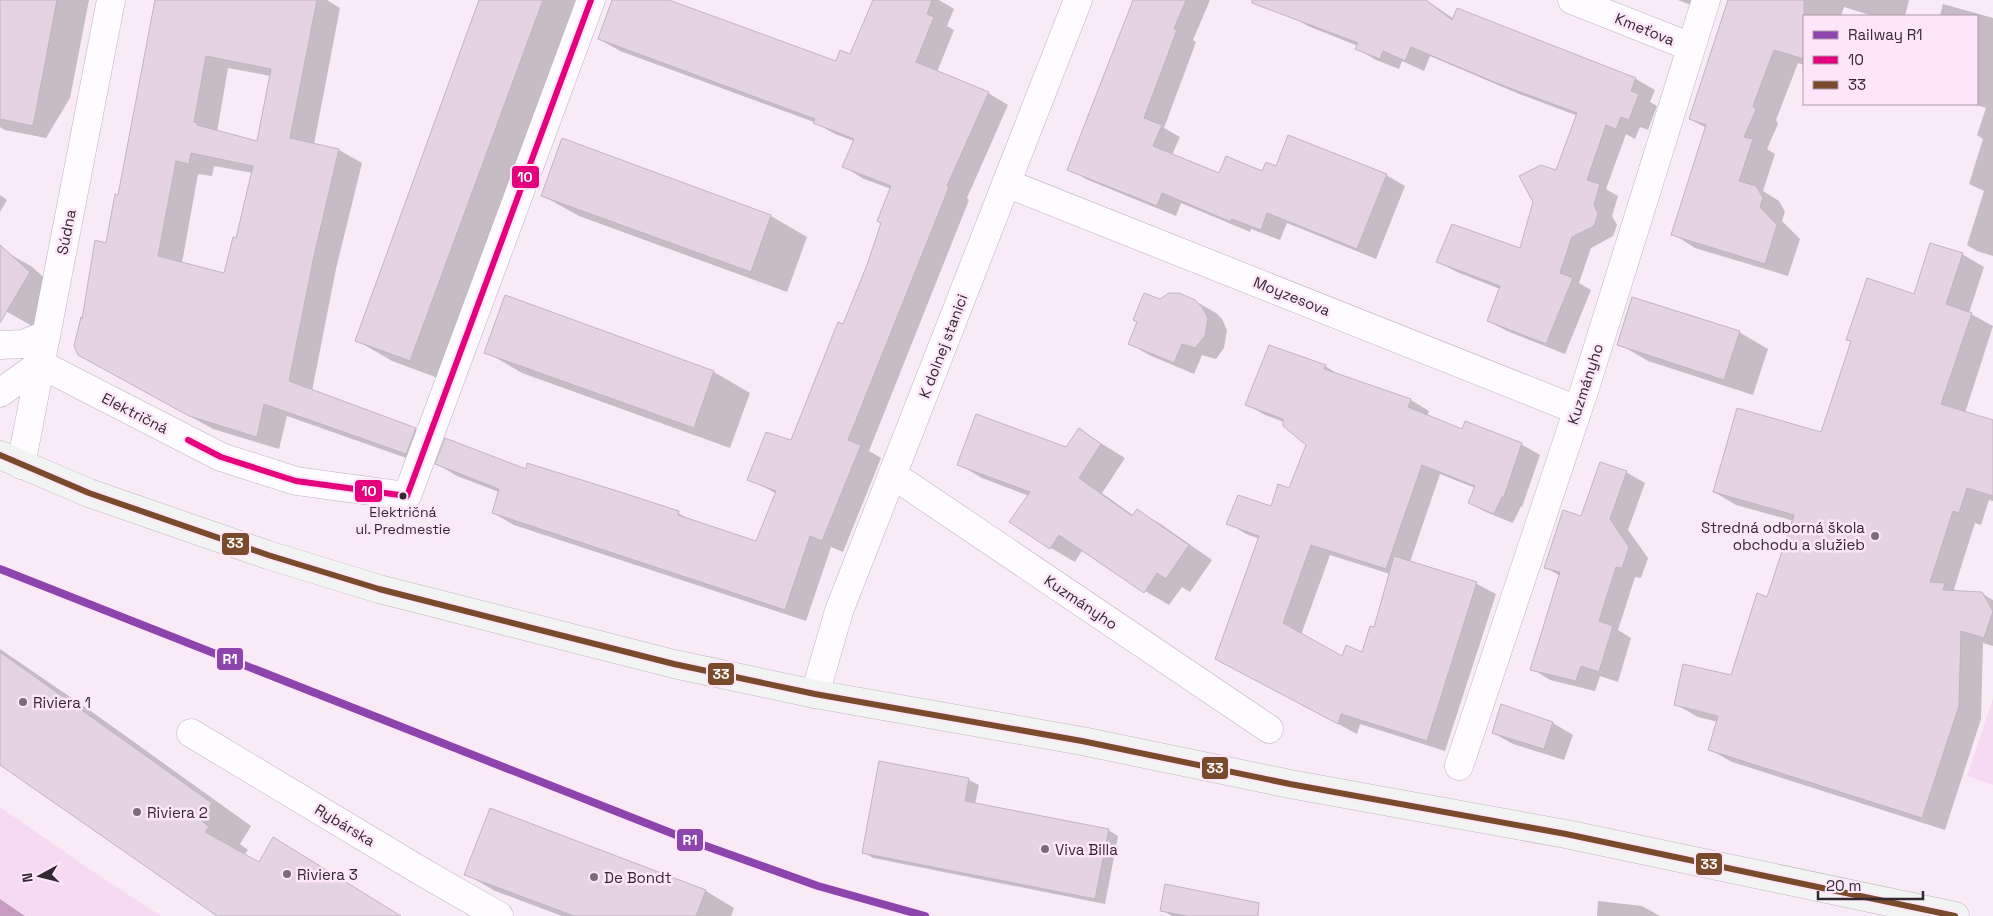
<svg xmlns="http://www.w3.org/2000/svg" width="1993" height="916" font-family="'Space Grotesk',sans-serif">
	<rect width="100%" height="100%" fill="#f8ebf6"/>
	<!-- green -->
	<path fill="#f6daf2" d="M1993,698V785L1967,776Z
		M0,807L95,873L161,916H25L0,899Z"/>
	<!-- water -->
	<path fill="#c69cc0" d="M0,899L25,916H0Z"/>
	<!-- shadow -->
	<path fill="#0003" fill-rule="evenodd" d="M0,0H89L70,98L46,138L5,130L0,127Z
		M156,0H327L340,8L314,144L339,150L362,163L336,269L312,391L415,429L438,442L429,466L287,416L279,449L213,429L103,368L83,320L107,245L119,196ZM228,68L271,76L258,143L217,132ZM214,166L253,173L237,240L225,275L182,263L198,174L212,176Z
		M481,0H586L446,381L392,361L356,340Z
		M613,0H665L837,63L851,56L875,0H939L954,9L947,26L954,30L937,72L988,93L1008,105L967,198L969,200L869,451L881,458L843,552L831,547L806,621L514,525L493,513L499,492L457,476L437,464L526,471L678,513L693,521L757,543L777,494L749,479L792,442L869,266L891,189L864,179L844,167L854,141L835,134L814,122L620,51L599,39Z
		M1135,0H1210L1193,40L1196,42L1164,128L1180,137L1172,155L1220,174L1386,175L1405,186L1376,259L1287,223L1280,240L1251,229L1250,232L1181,203L1176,216L1088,180L1069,169Z
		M1295,0H1426L1454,19L1457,10L1636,79L1655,90L1650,102L1657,106L1648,130L1640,127L1635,139L1626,134L1606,189L1618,196L1612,216L1617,225L1613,236L1591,248L1579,283L1591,290L1565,354L1507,331L1488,321L1500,289L1457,272L1438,262L1521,249L1557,171L1578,116L1519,94L1430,56L1424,71L1402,61L1399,69L1376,60L1357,49L1358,46L1308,26L1289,15Z
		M1678,0H1693L1691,5Z
		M1728,0H1909L1905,16H1873L1844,7L1841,16H1804V65L1798,63L1776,120L1778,124L1767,149L1775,154L1763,191L1779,201L1785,212L1782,221L1800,239L1788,276L1695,248L1673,234L1706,128L1690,119Z
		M1943,4L1993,18V256L1977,251L1967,245L1984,191L1969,184L1983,139L1977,135L1986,108L1973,104H1977V16H1940Z
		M563,140L771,216L807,237L787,292L579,216L543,196Z
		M0,195L7,200L0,212Z
		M4,251L31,266L57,289L34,327L0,308V258Z
		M1962,254L1984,267L1969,313L1993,326L1965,413L1993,422V501L1989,500L1981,525L1975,523L1954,589L1958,592L1981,593L1993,600V646L1983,643L1981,719L1945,830L1732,762L1709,749L1718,722L1698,717L1675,704L1731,676L1768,598L1794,521L1736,505L1714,492L1822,434L1914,295Z
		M506,296L714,372L750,393L730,448L522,373L486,352Z
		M1160,300L1195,301L1216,313L1222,319L1227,330L1224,348L1216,359L1202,355L1194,374L1149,355L1129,343Z
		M1739,332L1768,349L1753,395L1648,361L1619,344Z
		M1325,366L1343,377L1411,400L1429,411L1427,416L1463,431L1521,444L1540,455L1522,507L1521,506L1513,523L1488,513L1469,503L1475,488L1440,474L1410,562L1477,584L1496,594L1445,751L1360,724L1357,734L1235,669L1259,539L1246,534L1228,523L1271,508L1290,489L1308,445L1284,422L1265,415L1247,405ZM1330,555L1390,574L1375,629L1363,654L1342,658L1301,635Z
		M1079,430L1125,458L1102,493L1134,516L1138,511L1162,525L1212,560L1190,592L1182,587L1169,605L1145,591L1083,549L1075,562L1051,548L1029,496L982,478L958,464L1067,448Z
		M1626,472L1645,483L1628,530L1648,558L1641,578L1635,577L1618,630L1631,638L1618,682L1600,676L1595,691L1550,680L1532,669L1560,576L1545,567L1582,517Z
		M0,649L95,714L251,826L240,844L248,850L244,855L259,864L274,839L400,916H220L0,763Z
		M1502,706L1553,723L1573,735L1564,760L1513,744L1493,733Z
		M880,762L969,780L979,785L975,804L1108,830L1118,836L1105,904L873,858L863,852Z
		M466,874L706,891L734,908L731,916H562L495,891Z
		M1598,901L1642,906L1660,916H1597Z
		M1162,910L1247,916H1172Z"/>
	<!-- building -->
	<path fill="#e4d3e1" stroke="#c0b5be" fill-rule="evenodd" d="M0,0H57L33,126L0,119Z
		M155,0H317L290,138L339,149L314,256L289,381L416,428L406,454L264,404L257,437L189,416L78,355L74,346L81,317L82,319L95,240L106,243L115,194L118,195ZM206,56L271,69L257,141L197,125V123L194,122ZM191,153L253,166L236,238L233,237L224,273L158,256L176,161L189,164Z
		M479,0H543L410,361L355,341Z
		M612,0H669L836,61L840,50L850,54L873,0H932L927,14L934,17L916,62L989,92L947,186L949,187L848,440L861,445L822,541L810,536L785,610L492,513L499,489L435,464L445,438L526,469L527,463L614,490L679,511L678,515L756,541L776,491L747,480L766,432L791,440L838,322L843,324L867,265L881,223L877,221L891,186L842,167L854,139L813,123L815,119L598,39Z
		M1133,0H1186L1174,29L1177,30L1144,118L1162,125L1153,146L1219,173L1226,156L1262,171L1266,162L1276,166L1288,135L1387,174L1357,249L1267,213L1261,230L1232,219L1231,222L1162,193L1157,206L1067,170Z
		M1252,0H1426L1452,20L1457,8L1636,78L1631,91L1639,94L1629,120L1621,117L1616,129L1606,125L1587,180L1600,184L1594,205L1598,214L1594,226L1572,237L1560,273L1573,278L1546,344L1487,321L1500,286L1436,262L1452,224L1520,248L1533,202L1519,176L1541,165L1556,170L1577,113L1499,84L1411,47L1405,61L1383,51L1380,59L1355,49L1358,43L1252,3Z
		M1728,0H1804V59L1774,50L1753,106L1756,110L1744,137L1753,139L1739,181L1756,186L1763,198L1760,207L1777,225L1765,264L1671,235L1706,125L1689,119Z
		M562,138L771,215L751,272L541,196Z
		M1930,243L1963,253L1946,304L1972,313L1941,404L1993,420V496L1967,488L1959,513L1953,511L1930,582L1945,583L1943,590L1982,592L1993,611L1984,638L1961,631L1959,706L1922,818L1708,750L1718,716L1674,705L1683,664L1731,675L1757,593L1767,597L1794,515L1713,492L1737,408L1821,432L1851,341L1846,340L1867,278L1914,294Z
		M0,245L30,272L0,323Z
		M1144,293L1160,299L1169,293H1179L1195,300L1202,307L1208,318L1205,336L1195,348L1182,344L1174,363L1128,344L1137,322L1133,320Z
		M505,295L714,371L694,428L484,353Z
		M1632,297L1740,331L1724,380L1617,345Z
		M1269,345L1326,365L1324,369L1411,399L1408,407L1462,429L1465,421L1522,443L1504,497H1502L1494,514L1468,503L1475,486L1422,465L1386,569L1311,545L1283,623L1342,656L1346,645L1362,652L1370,626L1374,627L1394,556L1477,582L1427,741L1341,714L1338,724L1215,659L1259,536L1226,524L1238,495L1271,506L1278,484L1289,488L1306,445L1283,426V419L1245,405Z
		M976,414L1066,447L1079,428L1101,444L1079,478L1132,516L1137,509L1189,545L1166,579L1157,573L1144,593L1059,535L1050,549L1009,522L1030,492L957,465Z
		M1600,462L1627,471L1610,519L1629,547L1622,568L1616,567L1599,621L1613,626L1599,672L1581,666L1576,681L1530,670L1560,572L1544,568L1563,510L1581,516Z
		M0,652L212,803L201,820L209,827L205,832L259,862L273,837L401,916H217L0,765Z
		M1501,704L1553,722L1544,749L1492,733Z
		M879,761L969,778L965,801L1109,829L1095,899L862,853Z
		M490,808L706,890L696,916H574L464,875Z
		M1165,884L1259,903L1258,916H1187L1160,911Z"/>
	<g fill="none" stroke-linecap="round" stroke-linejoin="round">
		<!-- minor casing -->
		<g stroke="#beb3bc" stroke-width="29">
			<path id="minor" d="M1572,0L1691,47
				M1006,183L1577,410
				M0,345L23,344L46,335
				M40,364L221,457L296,481L407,496L591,0
				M0,393L40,364
				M21,465L111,0
				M893,475L1269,729
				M815,694L839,611L1078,0
				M191,733L419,870L499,916
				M1459,766L1586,385L1706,0"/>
		</g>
		<!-- secondary casing -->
		<g stroke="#beb3bc" stroke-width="29">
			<path id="secondary" d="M0,455L89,493L268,555L379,589L674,664L815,694L1082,741L1290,784L1566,834L1955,916"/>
		</g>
		<!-- minor -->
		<use href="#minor" stroke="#fefcfe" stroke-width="28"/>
		<!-- secondary -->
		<use href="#secondary" stroke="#f1f4f3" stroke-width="28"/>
		<!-- bus-1 casing -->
		<g stroke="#fde6f9" stroke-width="10">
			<path id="bus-1" d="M188,440L221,457L296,481L407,496L591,0"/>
		</g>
		<!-- bus-2 casing -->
		<g stroke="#fde6f9" stroke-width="10">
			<path id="bus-2" d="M0,455L89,493L268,555L379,589L674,664L815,694L1082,741L1290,784L1566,834L1955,916"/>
		</g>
		<!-- bus-1 -->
		<use href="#bus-1" stroke="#e5007d" stroke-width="6"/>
		<!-- bus-2 -->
		<use href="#bus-2" stroke="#7a4b2a" stroke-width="6"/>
		<!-- rail-1 casing -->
		<g stroke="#fde6f9" stroke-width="11">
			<path id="rail-1" d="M0,569L689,840L818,886L925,916"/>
		</g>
		<!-- rail-1 -->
		<use href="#rail-1" stroke="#8e44ad" stroke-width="8"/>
	</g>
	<!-- markers -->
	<circle fill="#342932" stroke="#fde6f9" stroke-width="2" cx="403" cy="496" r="4.5"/>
	<g fill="#796d77" stroke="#fde6f9" stroke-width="2">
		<circle cx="1875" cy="536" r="5"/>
		<circle cx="23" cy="702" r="5"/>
		<circle cx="137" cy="812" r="5"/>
		<circle cx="1045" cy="849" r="5"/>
		<circle cx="287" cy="874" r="5"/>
		<circle cx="594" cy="877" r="5"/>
	</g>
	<g text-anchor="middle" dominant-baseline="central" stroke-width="5" stroke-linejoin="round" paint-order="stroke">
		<!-- bus labels -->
		<g font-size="14" fill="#342932" stroke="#fde6f9">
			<text x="403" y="512">Električná<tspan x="403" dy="17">ul. Predmestie</tspan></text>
		</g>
		<!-- street labels -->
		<g font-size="15" fill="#342932" stroke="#fde6f9">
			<text transform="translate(1645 29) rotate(22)">Kmeťova</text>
			<text transform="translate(66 232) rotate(-79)">Súdna</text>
			<text transform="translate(1292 296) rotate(22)">Moyzesova</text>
			<text transform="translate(943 346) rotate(-69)">K dolnej stanici</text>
			<text transform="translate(1585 384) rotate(-72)">Kuzmányho</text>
			<text transform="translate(135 413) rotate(27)">Električná</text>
			<text transform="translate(1081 602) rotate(34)">Kuzmányho</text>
			<text transform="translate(345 825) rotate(31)">Rybárska</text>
		</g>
		<!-- poi labels -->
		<g font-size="15" fill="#342932" stroke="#fde6f9" text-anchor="start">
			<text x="1865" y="527" text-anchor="end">Stredná odborná škola<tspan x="1865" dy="17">obchodu a služieb</tspan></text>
			<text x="33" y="702">Riviera 1</text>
			<text x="147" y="812">Riviera 2</text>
			<text x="1055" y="849">Viva Billa</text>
			<text x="297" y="874">Riviera 3</text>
			<text x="604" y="877">De Bondt</text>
		</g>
	</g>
	<g stroke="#fde6f9" stroke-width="2">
		<rect x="511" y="165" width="29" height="24" rx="5" fill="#e5007d"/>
		<rect x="354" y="479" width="29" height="24" rx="5" fill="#e5007d"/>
		<rect x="221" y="532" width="29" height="24" rx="5" fill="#7a4b2a"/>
		<rect x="216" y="647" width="28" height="24" rx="5" fill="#8e44ad"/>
		<rect x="707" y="662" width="28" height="24" rx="5" fill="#7a4b2a"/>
		<rect x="1201" y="756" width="28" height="24" rx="5" fill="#7a4b2a"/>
		<rect x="676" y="828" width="28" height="24" rx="5" fill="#8e44ad"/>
		<rect x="1695" y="852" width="28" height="24" rx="5" fill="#7a4b2a"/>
	</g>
	<g font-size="14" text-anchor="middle" font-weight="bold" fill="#fff">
		<text x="525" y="182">10</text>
		<text x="369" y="496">10</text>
		<text x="235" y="548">33</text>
		<text x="230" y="664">R1</text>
		<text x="721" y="679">33</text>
		<text x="1215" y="773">33</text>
		<text x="690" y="845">R1</text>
		<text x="1709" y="869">33</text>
	</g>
	<!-- legend -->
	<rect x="1803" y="15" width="175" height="90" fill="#fde6f9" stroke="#ad9aa9"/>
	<rect x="1813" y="31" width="25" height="8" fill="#8e44ad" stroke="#ad9aa9"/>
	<text x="1848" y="40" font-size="15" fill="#342932">Railway R1</text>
	<rect x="1813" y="56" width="25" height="8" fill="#e5007d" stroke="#ad9aa9"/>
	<text x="1848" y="65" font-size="15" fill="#342932">10</text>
	<rect x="1813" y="81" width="25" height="8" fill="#7a4b2a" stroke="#ad9aa9"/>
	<text x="1848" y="90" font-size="15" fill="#342932">33</text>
	<!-- north arrow -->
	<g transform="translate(40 876) rotate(263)" stroke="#fde6f9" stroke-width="4" paint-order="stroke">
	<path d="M0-4L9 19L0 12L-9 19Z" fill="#342932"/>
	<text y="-8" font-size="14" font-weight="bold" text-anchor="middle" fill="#342932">N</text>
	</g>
	<!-- scale -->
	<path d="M1818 891v8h105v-8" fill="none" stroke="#342932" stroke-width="2.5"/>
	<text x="1826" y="891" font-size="15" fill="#342932" stroke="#fde6f9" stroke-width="4" paint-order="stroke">20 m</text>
</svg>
